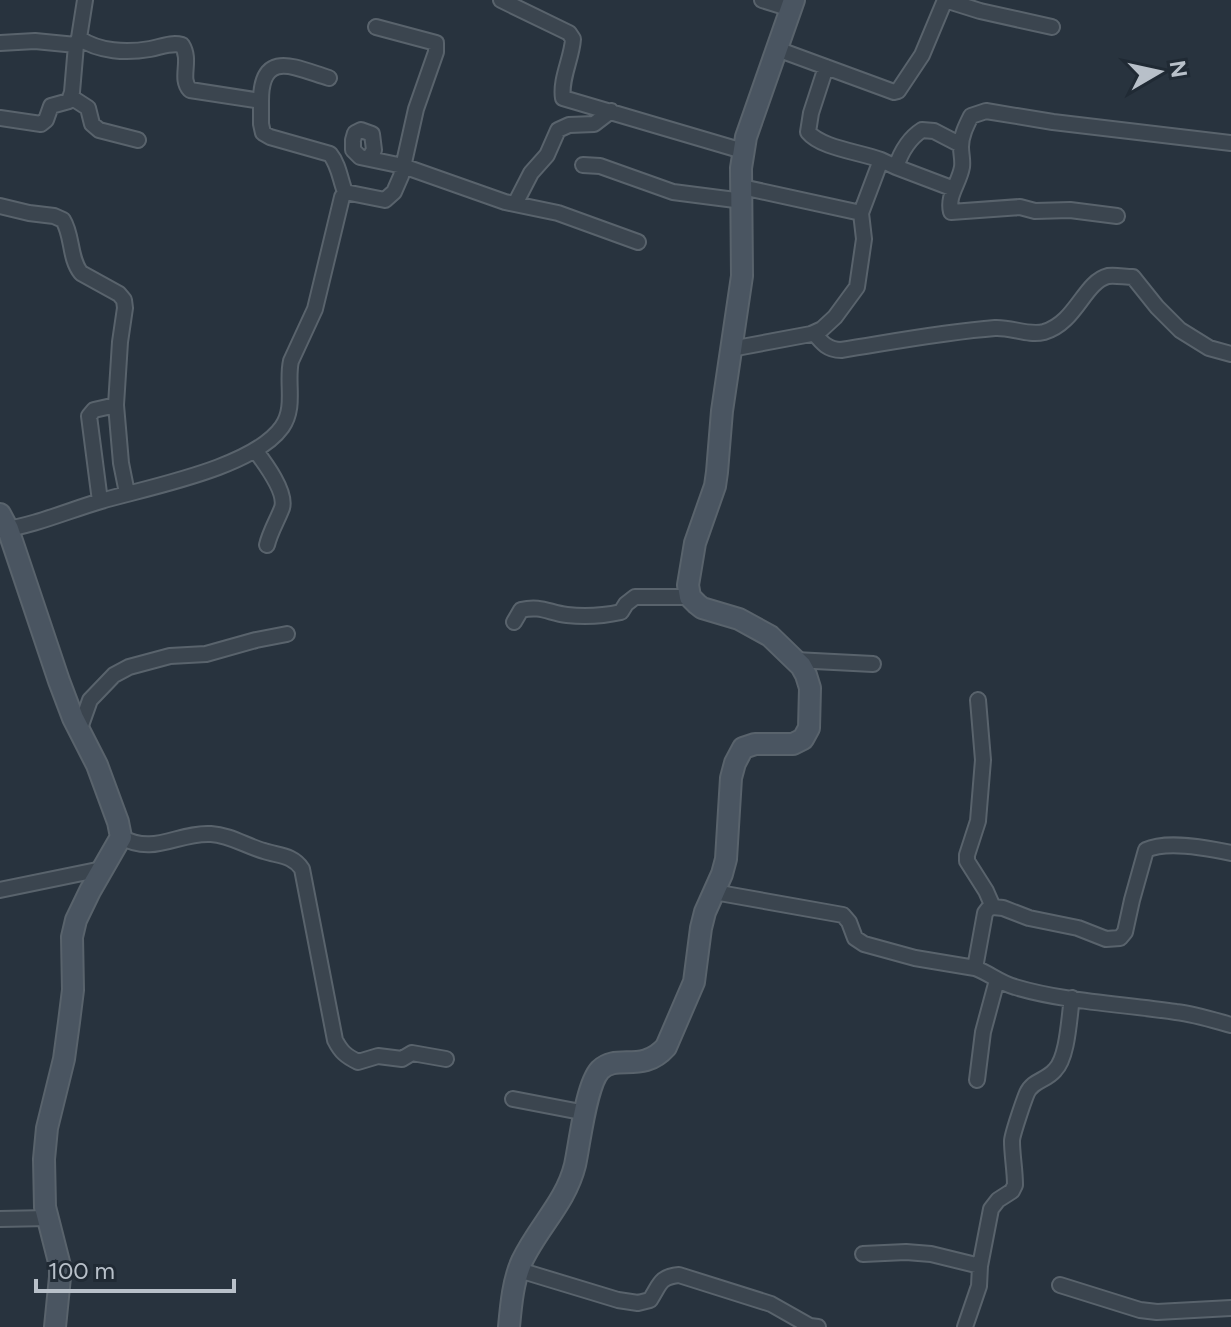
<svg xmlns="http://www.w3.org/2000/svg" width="1231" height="1327" font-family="Figtree,sans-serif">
	<rect width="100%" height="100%" fill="#28333e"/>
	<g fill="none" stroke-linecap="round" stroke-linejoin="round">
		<!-- street casing -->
		<g stroke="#59636c" stroke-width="18">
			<path id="street" d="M85,0L79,38C99,52 127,53 150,49C161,47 171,42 182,45C192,61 179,78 190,90L261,101V124L263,133L270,137L330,154C339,165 340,179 345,192
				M501,0L569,33L573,39C572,58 560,79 563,98L743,151
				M762,0L791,9
				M945,0L980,11L1052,27
				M0,43L35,41L76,45
				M777,49L894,92L898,91L922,55L945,0
				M826,67L811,113L808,132C821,148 860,152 881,160
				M71,97L88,108L92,124L99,130L138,140
				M261,101C261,48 296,68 329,78
				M0,118L41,124L46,120L51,106L69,101L72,92L76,45L79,38
				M369,158L374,150L372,134L361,130L355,133L353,140V150L360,157L403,166L505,202L558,213L638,242
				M583,165L600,166L673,192L743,201
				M896,167L954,189
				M742,187L861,213
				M515,204L531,173L547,155L558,130L569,125L594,124L611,111
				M0,206L29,213L54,216L63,220C73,236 69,258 81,273L119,294L124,300L125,308L120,342L116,405L121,463L127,493
				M1117,216L1070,210L1035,211L1020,207L951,212C947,195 959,184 962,167C963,160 961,154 961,147C961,136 966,126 971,116L986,111L1053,122L1231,143
				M814,333C822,343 828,350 841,350C892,342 943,332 995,328C1011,327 1028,336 1044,332C1076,323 1084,282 1108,276C1116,275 1125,277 1133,277L1157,307L1180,330L1209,348L1231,354
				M731,349L811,334L822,329L835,317L857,287L864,239L861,213L881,160L896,167C901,152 908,139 922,130L934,131L961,145
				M255,450C264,462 287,492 282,508C277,521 270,532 267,545
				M100,501L89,416L94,410L116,405
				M1,530C33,526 70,510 101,501C149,487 253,468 282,427C296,407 286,382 291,361L315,309L342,197L345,192L385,200L394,192L401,176L416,109L436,52V43L376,27
				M514,622L521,610C541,605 549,613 567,615C585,617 603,616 621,612L626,604L635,597H690
				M795,660L873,664
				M978,700L983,760L978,821L967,855V861L986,891L993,907
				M79,731L90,700L114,675L129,667L170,656L206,654L256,640L287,634
				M121,837C154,856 178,832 211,834C230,835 246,846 264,851C279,856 293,855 302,869L335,1040C341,1052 346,1056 358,1062L378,1056L402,1059L412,1053L446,1059
				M0,890L102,869
				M714,892L843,915L849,922L855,938L864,944L915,958L975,968C989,973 1000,983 1015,987C1065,1002 1124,1004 1176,1012C1194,1014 1213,1020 1231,1025
				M975,968L985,913L988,909L993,907L1003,908L1029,918L1078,928L1106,939L1120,938L1125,932L1132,900L1146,850C1167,840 1208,848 1231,853
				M977,1080L983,1032L997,980
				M513,1099L586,1113
				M0,1219L48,1218
				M863,1254L906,1252L931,1254L980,1266
				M519,1270L618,1300L638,1303L650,1300C660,1285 659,1277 679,1275L771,1304L810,1326L818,1327
				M1060,1285L1140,1310L1157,1312L1231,1308
				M965,1327L979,1286L980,1266L991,1209L998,1200L1012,1191L1015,1185C1015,1170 1012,1155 1012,1141C1012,1135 1024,1100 1027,1093C1033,1080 1046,1081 1055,1070C1068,1057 1069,1017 1072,998"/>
		</g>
		<!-- secondary casing -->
		<g stroke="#59636c" stroke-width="24">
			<path id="secondary" d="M0,514L8,529L59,681L73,718L97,765L118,822L121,837L90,891L76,920L72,937L73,990L69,1022L64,1059L47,1128L44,1159L45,1207L60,1266V1277L55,1327
				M509,1327C511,1305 513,1281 522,1261C538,1227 566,1202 575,1165C580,1142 586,1085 600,1070C617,1053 642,1074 666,1047L694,982L701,928L705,912L722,874L726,859L731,778L735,763L743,748L755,744H793L803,739L809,728L810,688L806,675L801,666L770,636L739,619L702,608L697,604L690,597L688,585L695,543L715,486L717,472L722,411L742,276L741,168L746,137L794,0"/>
		</g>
		<!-- street -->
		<use href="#street" stroke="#3b454f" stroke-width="14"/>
		<!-- secondary -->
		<use href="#secondary" stroke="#4a5561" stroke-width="20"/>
	</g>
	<!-- north arrow -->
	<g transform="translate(1159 72) rotate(81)" stroke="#202a34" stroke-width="6" paint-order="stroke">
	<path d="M0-6L14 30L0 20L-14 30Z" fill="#b8c0c9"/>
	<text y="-12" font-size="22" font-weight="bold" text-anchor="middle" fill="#b8c0c9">N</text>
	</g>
	<!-- scale -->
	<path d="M36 1279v12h198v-12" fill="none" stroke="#b8c0c9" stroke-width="4"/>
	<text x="48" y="1279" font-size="24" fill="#b8c0c9" stroke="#202a34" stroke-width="6" paint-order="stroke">100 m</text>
</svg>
